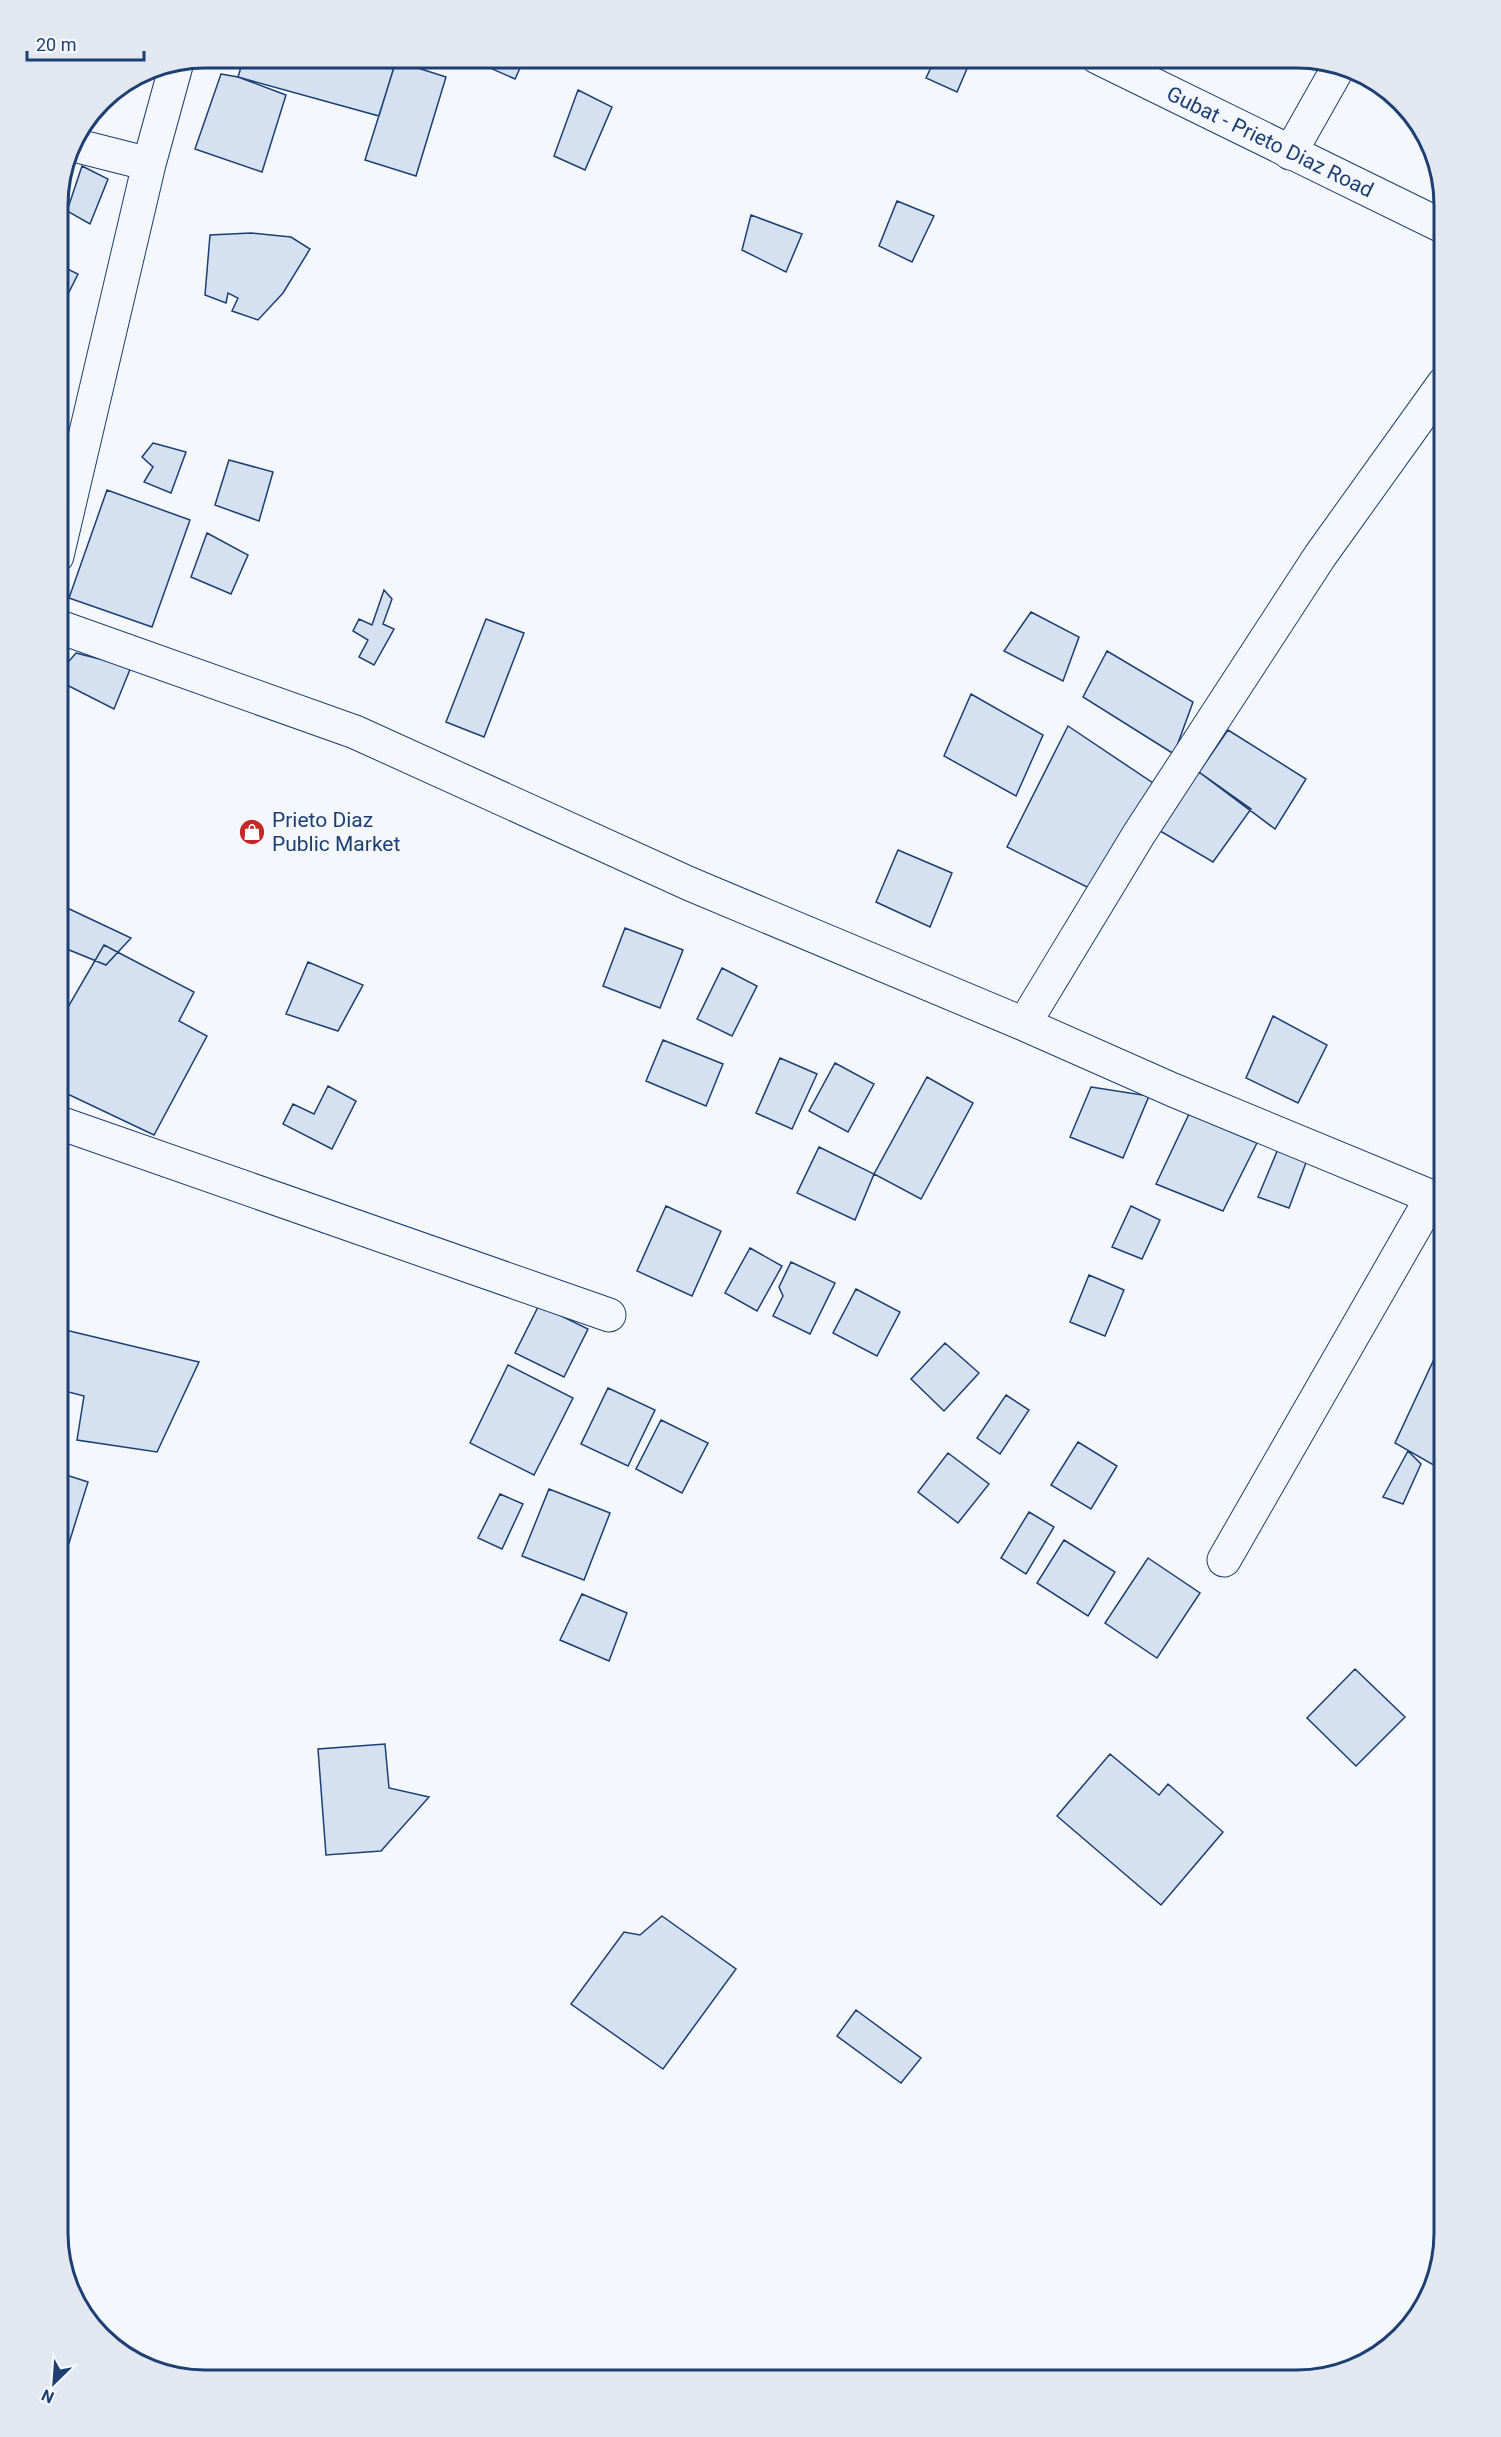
<svg xmlns="http://www.w3.org/2000/svg" width="1501" height="2437" font-family="Roboto,sans-serif">
	<rect width="100%" height="100%" fill="#f4f7fb"/>
	<!-- building -->
	<path fill="#d5e0f0" stroke="#1d3f73" stroke-width="1.5" d="M244,57H397L379,116L238,77Z
		M476,57H525L515,79L474,61Z
		M936,57H972L957,92L926,78Z
		M396,61L446,77L416,176L365,160Z
		M221,74L238,77L286,95L262,172L195,149Z
		M578,90L612,107L585,170L554,156Z
		M82,166L108,179L90,224L67,211Z
		M897,201L934,216L912,262L879,246Z
		M751,215L802,234L786,272L742,250Z
		M251,233L291,237L310,249L283,293L258,320L232,311L238,298L228,293L226,303L205,295L210,235Z
		M57,264L78,274L58,314L57,313Z
		M153,443L186,452L171,493L144,482L153,467L142,457Z
		M229,460L273,472L259,521L215,505Z
		M107,490L190,520L152,627L69,598Z
		M207,533L248,555L231,594L191,577Z
		M384,590L392,599L383,624L394,629L374,665L359,657L368,640L353,631L359,619L372,625Z
		M1031,612L1079,637L1063,681L1004,651Z
		M486,619L524,633L484,737L446,722Z
		M1107,651L1193,702L1174,754L1083,697Z
		M76,653L131,667L114,709L57,680V675Z
		M971,694L1043,735L1016,796L944,756Z
		M1068,726L1153,783L1091,889L1007,847Z
		M1228,730L1306,779L1275,829L1199,772Z
		M1199,772L1251,809L1213,862L1150,825Z
		M898,850L952,873L930,927L876,902Z
		M57,903L63,906L57,922Z
		M63,906L131,938L106,965L57,945L68,916L60,914Z
		M625,928L683,950L660,1008L603,986Z
		M104,945L194,992L179,1021L207,1036L154,1135L57,1089V1035L68,1007Z
		M308,962L363,985L338,1031L286,1014Z
		M722,968L757,986L732,1036L697,1019Z
		M57,1003L68,1007L57,1035Z
		M1273,1016L1327,1045L1298,1103L1246,1078Z
		M663,1040L723,1064L706,1106L646,1081Z
		M780,1058L817,1074L792,1129L756,1113Z
		M835,1063L874,1084L848,1132L809,1111Z
		M927,1077L973,1103L921,1199L874,1174Z
		M328,1086L356,1101L332,1149L283,1124L293,1104L314,1114Z
		M1091,1087L1149,1096L1123,1158L1070,1137Z
		M1189,1114L1257,1143L1223,1211L1156,1184Z
		M57,1130L65,1133L57,1155Z
		M819,1147L874,1174L855,1220L797,1193Z
		M1278,1149L1307,1160L1289,1208L1258,1197Z
		M666,1206L721,1231L692,1296L637,1271Z
		M1131,1206L1160,1220L1142,1259L1112,1247Z
		M750,1248L782,1266L757,1311L725,1293Z
		M791,1262L835,1283L810,1334L773,1316L783,1296L779,1287Z
		M1089,1275L1124,1290L1105,1336L1070,1322Z
		M856,1289L900,1312L877,1356L833,1333Z
		M539,1305L588,1329L564,1377L515,1353Z
		M57,1328L199,1362L157,1452L77,1440L84,1396L57,1389Z
		M945,1343L979,1373L944,1411L911,1379Z
		M1436,1355L1444,1361V1451L1437,1467L1395,1443Z
		M508,1365L573,1398L534,1475L470,1443Z
		M608,1388L655,1410L628,1466L581,1444Z
		M1006,1395L1029,1410L1000,1454L977,1438Z
		M661,1420L708,1443L682,1493L636,1469Z
		M1078,1442L1117,1466L1091,1509L1051,1485Z
		M1408,1451L1421,1464L1403,1504L1383,1497Z
		M948,1453L989,1484L958,1523L918,1492Z
		M57,1472L88,1482L69,1543L57,1540Z
		M549,1489L610,1513L584,1580L522,1556Z
		M500,1494L523,1504L502,1549L478,1538Z
		M1029,1512L1054,1527L1026,1574L1001,1558Z
		M1064,1540L1115,1572L1088,1616L1037,1583Z
		M1148,1558L1200,1593L1157,1658L1105,1623Z
		M582,1594L627,1613L609,1661L560,1640Z
		M1355,1669L1405,1717L1356,1766L1307,1718Z
		M385,1744L389,1788L429,1797L381,1851L326,1855L318,1749Z
		M1110,1754L1159,1795L1168,1784L1223,1832L1161,1905L1057,1816Z
		M662,1916L736,1969L663,2069L571,2004L624,1932L640,1935Z
		M856,2010L921,2058L901,2083L837,2036Z"/>
	<g fill="none" stroke-linecap="round" stroke-linejoin="round">
		<!-- minor casing -->
		<g stroke="#1d3f73" stroke-width="35">
			<path id="minor" d="M70,144L149,164
				M1290,153L1338,68
				M57,556L149,164L177,62
				M57,626L355,732L690,884L1024,1024L1173,1090L1444,1202
				M1024,1024L1139,834L1320,556L1444,383
				M57,1122L609,1315
				M1224,1560L1432,1197"/>
		</g>
		<!-- major casing -->
		<g stroke="#1d3f73" stroke-width="35">
			<path id="major" d="M1097,57L1444,227"/>
		</g>
		<!-- minor -->
		<use href="#minor" stroke="#f4f7fb" stroke-width="33"/>
		<!-- major -->
		<use href="#major" stroke="#f4f7fb" stroke-width="33"/>
	</g>
	<!-- icons -->
	<defs>
		<g id="shop-disc" transform="scale(1.35)"><circle r="9.5" fill="#c62828" stroke="#f4f7fb"/><path d="M-5-2.5h2.3a2.7 3.5 0 0 1 5.4 0H5L5.5 6h-11ZM-1.5-2.5h3a1.5 2.3 0 0 0-3 0Z" fill="#fff"/></g>
	</defs>
	<g fill-rule="evenodd">
		<use href="#shop-disc" x="252" y="832"/>
	</g>
	<g text-anchor="middle" dominant-baseline="central" stroke-width="4.5" stroke-linejoin="round" paint-order="stroke">
		<!-- street labels -->
		<g font-size="21" fill="#1d3f73" stroke="#f4f7fb">
			<text transform="translate(1270 142) rotate(26)">Gubat - Prieto Diaz Road</text>
		</g>
		<!-- poi labels -->
		<g font-size="21" fill="#1d3f73" stroke="#f4f7fb" text-anchor="start">
			<text x="272" y="820">Prieto Diaz<tspan x="272" dy="24">Public Market</tspan></text>
		</g>
	</g>
	<!-- crop -->
	<path d="M0 0H1501V2437H0ZM205 68H1297A137 137 0 0 1 1434 205V2233A137 137 0 0 1 1297 2370H205A137 137 0 0 1 68 2233V205A137 137 0 0 1 205 68Z" fill="#e3e8f0" fill-rule="evenodd"/>
	<path fill="none" stroke="#1d3f73" stroke-width="3" d="M205 68H1297A137 137 0 0 1 1434 205V2233A137 137 0 0 1 1297 2370H205A137 137 0 0 1 68 2233V205A137 137 0 0 1 205 68Z"/>
	<!-- north arrow -->
	<g transform="translate(54 2383) rotate(205)" stroke="#f4f7fb" stroke-width="4.5" paint-order="stroke">
	<path d="M0-4.5L10 22L0 15L-10 22Z" fill="#1d3f73"/>
	<text y="-9" font-size="16" font-weight="bold" text-anchor="middle" fill="#1d3f73">N</text>
	</g>
	<!-- scale -->
	<path d="M27 51v9h117v-9" fill="none" stroke="#1d3f73" stroke-width="3"/>
	<text x="36" y="51" font-size="18" fill="#1d3f73" stroke="#f4f7fb" stroke-width="4.5" paint-order="stroke">20 m</text>
</svg>
